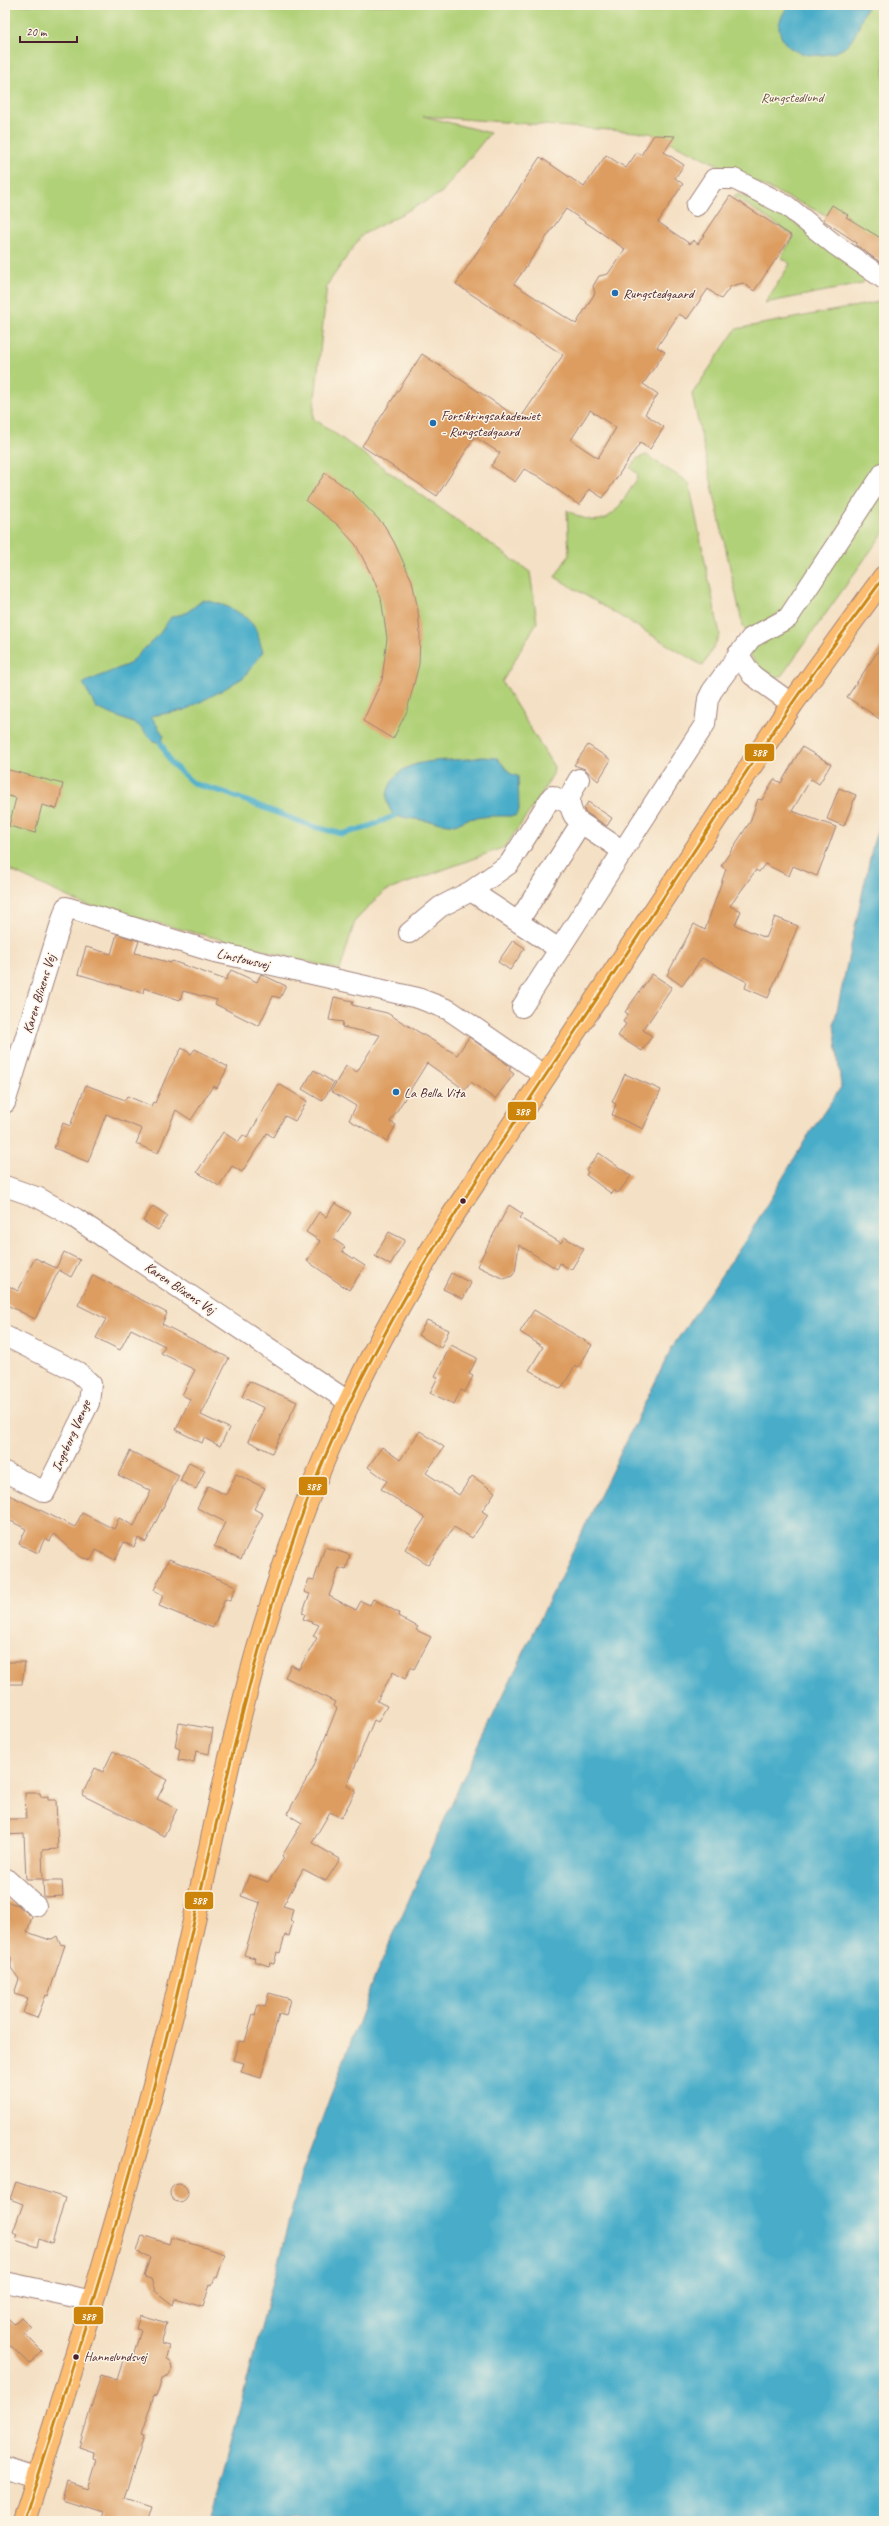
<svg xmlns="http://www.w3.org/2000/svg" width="889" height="2526" font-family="Caveat,sans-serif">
	<rect width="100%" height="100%" fill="#fcf5e5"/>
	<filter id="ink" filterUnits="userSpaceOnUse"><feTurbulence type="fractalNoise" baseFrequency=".025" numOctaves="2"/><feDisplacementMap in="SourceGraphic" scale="8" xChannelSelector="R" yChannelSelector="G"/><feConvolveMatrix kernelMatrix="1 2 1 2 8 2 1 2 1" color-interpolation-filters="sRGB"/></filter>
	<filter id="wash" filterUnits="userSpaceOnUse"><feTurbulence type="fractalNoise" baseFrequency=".012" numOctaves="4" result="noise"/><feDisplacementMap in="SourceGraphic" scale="16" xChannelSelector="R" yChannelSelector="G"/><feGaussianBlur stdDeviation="0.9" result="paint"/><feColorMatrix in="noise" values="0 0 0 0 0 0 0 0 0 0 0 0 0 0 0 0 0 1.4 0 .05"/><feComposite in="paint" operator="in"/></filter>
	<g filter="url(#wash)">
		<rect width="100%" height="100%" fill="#f4e0c4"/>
		<!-- green -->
		<path fill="#b1d178" stroke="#7e7852" d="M5,5H884V251L828,216L650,133L423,116L490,133L441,193L362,235L327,285L313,418L530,572L537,622L502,682L554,767L553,774L539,798L505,847L383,892L355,921L340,970L83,904L5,868Z
			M737,194L768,206L803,228L866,278L862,284L765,303L790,264L781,257L794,236L734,196Z
			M884,301V459L793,600L782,612L746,631L743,627L692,394L736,329Z
			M646,455L689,483L720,635L703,666L555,577L569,555L567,510C608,535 616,511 637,479L638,474L630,468L636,459Z
			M884,487V532L782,675L775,679L763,676L750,654Z"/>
		<!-- water -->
		<path fill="#49adc9" stroke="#4a667a" d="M788,5H868C860,18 858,38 844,48C823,61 782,58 779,28C778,21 785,11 788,5Z
			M203,600C221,603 241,610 253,625C258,631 260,644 263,652L244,677L221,691L185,710L151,716L164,736L161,743L153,741L138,725L96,708L83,683L129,664L160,633L171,617L186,613Z
			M481,757L497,758L511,774L518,776L519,810L515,816H490L468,819L455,825L394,816C388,807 384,799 389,788C401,752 453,764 481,757Z
			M884,808V2521H210L301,2175L376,1974L462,1780L672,1347L747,1238L807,1137L841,1087L834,1024L873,844Z"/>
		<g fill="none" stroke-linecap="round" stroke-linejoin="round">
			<!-- stream -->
			<path stroke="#49adc9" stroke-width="5.5" d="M161,743L171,763L194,784L223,792L311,826L342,834L365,828L394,816"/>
		</g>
		<g id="blocks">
			<!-- building -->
			<path fill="#dd9d61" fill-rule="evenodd" d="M654,135L675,136L664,152L684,165L675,178L683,184L658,222L690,244L693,240L698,244L730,196L792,236L754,291L743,283L731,286L721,299L708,289L687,319L679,314L657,347L665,352L643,384L658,394L645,414L664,427L650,449L640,443L603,498L589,489L579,505L538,476L524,469L515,482L491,466L500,453L475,437L437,496L362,446L422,354L520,419L563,355L456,284L540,157L584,187L606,155L626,168L637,152L641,155ZM566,209L625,249L608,274L599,276L593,286L595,293L576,324L514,284ZM590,410L616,428L598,458L571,440Z
				M832,205L848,215L846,217L884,240V265L856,245L857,243L823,220Z
				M325,473L351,491L384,525L394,542L412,581L418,610L420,635L419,664L407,711L393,739L363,721L382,680L387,638L381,598L374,580L356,545L338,525L306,501Z
				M884,642V722L847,697Z
				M588,745L611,760L598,781L585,769L574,765Z
				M802,747L831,764L819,784L811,779L792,811L836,827L817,876L793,866L789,876L765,864L759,872L756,870L730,906L741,911L735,925L766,938L775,917L798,926L768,998L745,988L747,982L702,958L682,986L667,975L694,924L705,930L726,869L721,866L750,822L758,799L762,800L774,779L781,783Z
				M5,769L63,784L57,809L42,805L35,833L9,826L16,798L5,795Z
				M839,788L856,795L844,826L827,819Z
				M588,802L612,818L607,826L585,812L584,809Z
				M117,934L139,941L135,953L171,963L172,961L226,980L231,970L257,982L261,974L286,986L280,998L273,996L259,1026L215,1004L217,1000L183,991L180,1000L144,988L143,993L78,974L86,947L111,954Z
				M513,940L525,948L510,970L498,962Z
				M652,974L672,987L643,1030L652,1036L642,1051L618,1036L626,1024L623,1022L628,1014L625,1012Z
				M334,997L353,1001L352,1005L387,1013L457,1055L469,1037L511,1067L509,1070L514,1074L495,1099L471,1082L465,1090L427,1063L390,1122L396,1125L387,1141L349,1120L356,1106L331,1091L346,1066L357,1072L380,1035L342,1027L343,1022L329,1020Z
				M182,1048L191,1054L195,1049L228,1067L217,1088L213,1086L191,1120L176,1110L158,1153L136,1144L142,1129L106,1114L88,1162L54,1148L63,1123L70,1126L86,1085L125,1100L127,1096L151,1106L153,1102L155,1103L170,1068Z
				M314,1070L334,1083L322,1101L302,1089Z
				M625,1074L661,1090L643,1129L612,1115L616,1104L612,1102Z
				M279,1084L307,1101L295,1121L285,1116L273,1137L267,1133L242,1172L232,1166L219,1186L197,1172L223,1132L238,1142L243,1135L247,1138Z
				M599,1153L631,1176L618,1193L614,1190L612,1194L586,1175L588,1172L586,1170Z
				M335,1203L351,1213L333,1239L345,1247L342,1251L365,1266L349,1290L307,1261L320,1241L306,1232L319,1212L326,1217Z
				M509,1205L523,1214L520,1218L561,1243L564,1237L584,1249L571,1270L560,1263L557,1269L519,1245L515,1272L512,1276L504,1279L477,1266Z
				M153,1206L168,1216L158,1230L143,1221Z
				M389,1232L405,1240L390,1265L375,1256Z
				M64,1252L80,1260L71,1277L59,1270L35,1319L5,1304V1284L18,1291L35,1258L56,1268Z
				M451,1273L471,1283L463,1299L443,1289Z
				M93,1275L167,1313L162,1324L229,1358L201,1415L229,1428L220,1446L204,1438L202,1443L176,1430L190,1399L182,1395L195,1370L161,1353L165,1346L131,1329L120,1350L96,1338L106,1319L78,1305Z
				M534,1310L592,1345L578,1368L575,1366L561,1389L529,1370L543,1347L520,1332Z
				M427,1320L449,1330L441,1348L418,1335Z
				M451,1345L477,1358L469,1374L473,1376L465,1392L461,1390L454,1404L430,1393L438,1377L435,1376Z
				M249,1381L297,1402L272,1453L248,1441L264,1408L242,1397Z
				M420,1431L444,1447L426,1473L459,1495L472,1476L495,1492L482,1511L488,1515L472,1538L454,1527L428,1565L405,1549L425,1518L381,1489L387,1481L368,1467L382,1447L400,1460Z
				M130,1451L179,1475L146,1542L138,1538L134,1547L124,1542L115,1560L96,1550L91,1560L80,1557L54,1534L50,1541L45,1538L38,1553L19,1544L26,1529L5,1518V1493L75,1527L82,1513L114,1529L119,1518L134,1526L151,1491L118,1475Z
				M189,1462L205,1470L196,1489L180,1481Z
				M236,1474L265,1488L254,1509L263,1514L241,1559L214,1546L225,1522L197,1508L208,1486L226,1495Z
				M325,1547L350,1555L346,1570L339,1568L329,1596L356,1610L361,1601L370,1605L373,1599L399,1613L398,1616L418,1627L416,1630L431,1637L414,1669L411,1667L405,1679L393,1672L377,1701L387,1706L378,1722L374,1720L347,1786L356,1791L341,1818L330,1812L312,1843L340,1859L326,1881L303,1869L283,1906L293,1909L290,1921L293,1922L289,1936L285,1935L280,1953L277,1952L274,1964L270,1963L269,1966L254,1961L255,1958L244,1955L260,1903L241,1896L249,1875L268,1882L284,1858L282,1856L302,1823L287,1814L313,1768L337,1708L333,1706L335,1702L285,1677L291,1665L299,1669L317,1638L313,1636L319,1625L303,1619L305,1614L302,1613L310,1594L304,1592L309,1579L314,1580Z
				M169,1559L236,1586L230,1601L225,1599L213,1628L159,1606L163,1595L154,1590Z
				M5,1662H25L22,1684H5Z
				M179,1723L213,1729L209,1754L196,1751L194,1762L178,1760L180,1749L175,1747Z
				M113,1751L167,1780L157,1799L177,1809L164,1836L82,1795L95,1768L103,1772Z
				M25,1793H40L41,1797L48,1796V1800H56L58,1849L42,1850L43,1879H26L24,1834L5,1835V1819H26Z
				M43,1881H62L63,1896L44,1897Z
				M5,1901L18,1905L32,1917L27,1932L50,1940L57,1936L60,1944L65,1945L48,1996L46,1995L37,2018L23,2013L28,1998L14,1994L19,1979L11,1968V1957L5,1955Z
				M269,1993L290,1999L286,2016L279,2014L261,2078L241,2072L244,2063L233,2060L239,2041L245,2042L253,2014L255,2015L258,2005L265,2007Z
				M16,2182L65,2198L52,2244L39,2239L37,2247L15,2240L17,2234L13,2232L23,2204L10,2199Z
				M170 2193a9 9 0 1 1 18 0a9 9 0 1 1-18 0Z
				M142,2235L169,2244L171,2237L225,2254L217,2278L215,2277L212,2285L210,2284L203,2307L175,2299L173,2305L155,2291L151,2279L144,2277L150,2257L137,2252Z
				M5,2315L14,2324L21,2317L31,2327L24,2333L42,2351L29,2364L11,2346L5,2353Z
				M140,2315L167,2323L161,2344L169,2346L166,2357L171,2363L172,2369L169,2375L162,2378L157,2396L154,2395L141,2435L144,2436L124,2499L152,2508L148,2521H100L103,2512L62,2499L67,2482L87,2489L96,2459L93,2458L94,2452L79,2447L101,2375L117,2380L124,2357L132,2360L141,2330L136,2329Z"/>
		</g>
	</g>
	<g filter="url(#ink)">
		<use href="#blocks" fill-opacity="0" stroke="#9f8078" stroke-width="1"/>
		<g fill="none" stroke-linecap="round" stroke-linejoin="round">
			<!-- minor casing -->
			<g stroke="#9f8078" stroke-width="22">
				<path id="minor" d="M696,206L714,179H734L787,206L834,244L884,279
					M738,654L752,675L792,704
					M574,816C566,802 571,792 579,779
					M471,891L509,864L552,796L570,804
					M409,933L440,907L471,891L518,922
					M559,949L518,922L581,823L623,851
					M522,1007L705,724L708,699L712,691L751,638L788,618L884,472
					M5,1103L66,907L211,951L418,998L449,1010L545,1076
					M5,1186L39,1198L75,1218L349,1402
					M5,1336L78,1372L91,1384L89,1403L45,1492L5,1472
					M5,1878L36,1906
					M5,2282L93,2301
					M5,2467L38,2478"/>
			</g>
			<!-- major casing -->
			<g stroke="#9f8078" stroke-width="24">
				<path id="major" d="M24,2521C78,2352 130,2183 173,2011C205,1884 226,1754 264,1628C287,1552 315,1475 349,1403C378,1340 413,1281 449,1221L792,704L884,577"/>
			</g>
			<!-- minor -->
			<use href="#minor" stroke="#fff" stroke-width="20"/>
			<!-- major -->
			<use href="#major" stroke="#fcbd6f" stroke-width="22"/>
			<!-- bus-1 casing -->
			<g stroke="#fcf5e5" stroke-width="6">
				<path id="bus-1" d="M24,2521C79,2349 133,2177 175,2002C218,1827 248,1649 315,1481C381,1316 482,1171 580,1024C650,919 718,813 789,708C819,664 852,621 884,577"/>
			</g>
			<!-- bus-1 -->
			<use href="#bus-1" stroke="#cc840b" stroke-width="3"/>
		</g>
	</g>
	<!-- markers -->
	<g fill="#1f6fb2" stroke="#fcf5e5" stroke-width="1.5">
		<circle cx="615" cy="293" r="4"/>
		<circle cx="433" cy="423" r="4"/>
		<circle cx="396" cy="1092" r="4"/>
	</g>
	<g fill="#4a1f2b" stroke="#fcf5e5" stroke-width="1.5">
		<circle cx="463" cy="1201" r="3.5"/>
		<circle cx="76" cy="2357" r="3.5"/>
	</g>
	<g text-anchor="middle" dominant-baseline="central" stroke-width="3" stroke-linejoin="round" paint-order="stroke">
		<!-- bus labels -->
		<g font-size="13" fill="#4a1f2b" stroke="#fcf5e5" text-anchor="start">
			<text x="84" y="2357">Hannelundsvej</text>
		</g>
		<!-- park labels -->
		<g font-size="14" fill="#695442" stroke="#fcf5e5">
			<text x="792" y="97">Rungstedlund</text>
		</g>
		<!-- poi labels -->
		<g font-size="14" fill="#4a1f2b" stroke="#fcf5e5" text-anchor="start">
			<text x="623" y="293">Rungstedgaard</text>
			<text x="441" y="415">Forsikringsakademiet<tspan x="441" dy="16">- Rungstedgaard</tspan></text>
			<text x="404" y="1092">La Bella Vita</text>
		</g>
		<!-- street labels -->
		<g font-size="14" fill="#4a1f2b" stroke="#fcf5e5">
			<text transform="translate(243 959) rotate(13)">Linstowsvej</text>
			<text transform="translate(39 994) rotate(-73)">Karen Blixens Vej</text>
			<text transform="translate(180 1288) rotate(34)">Karen Blixens Vej</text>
			<text transform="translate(71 1436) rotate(-66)">Ingeborg Vænge</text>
		</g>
	</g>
	<g stroke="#fcf5e5" stroke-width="1.5">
		<rect x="744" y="743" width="31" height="19" rx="4" fill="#cc840b"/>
		<rect x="507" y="1101" width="30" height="20" rx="4" fill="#cc840b"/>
		<rect x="298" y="1476" width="30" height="20" rx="4" fill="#cc840b"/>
		<rect x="184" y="1891" width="30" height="19" rx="4" fill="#cc840b"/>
		<rect x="73" y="2306" width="31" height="19" rx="4" fill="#cc840b"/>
	</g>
	<g font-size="11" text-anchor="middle" font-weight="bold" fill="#fff">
		<text x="759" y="756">388</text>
		<text x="522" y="1115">388</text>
		<text x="313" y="1490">388</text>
		<text x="199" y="1904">388</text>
		<text x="88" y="2320">388</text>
	</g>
	<!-- margin -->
	<rect width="889" height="2526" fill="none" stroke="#fcf5e5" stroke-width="20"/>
	<!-- scale -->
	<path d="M20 36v6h57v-6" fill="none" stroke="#4a1f2b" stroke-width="2"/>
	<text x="26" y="36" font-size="12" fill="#4a1f2b" stroke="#fcf5e5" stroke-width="3" paint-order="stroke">20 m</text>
</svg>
